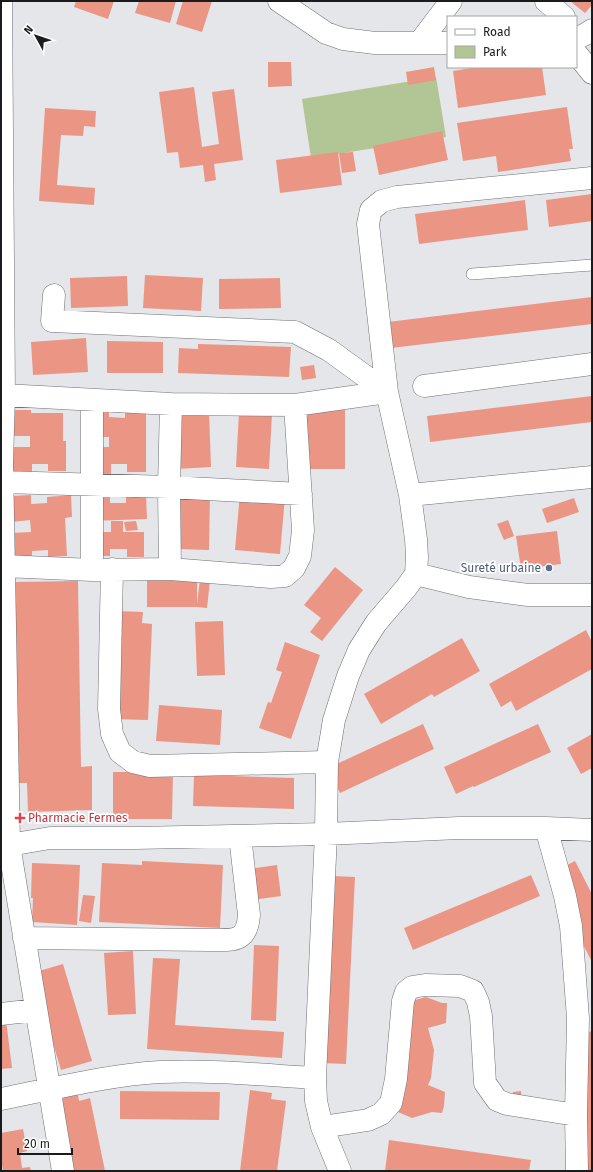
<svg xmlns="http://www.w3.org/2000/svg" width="593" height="1172" font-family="'Fira Sans',sans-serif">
	<rect width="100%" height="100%" fill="#e4e6ea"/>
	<!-- green -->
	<path fill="#b2c695" d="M436,77L446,137L311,158L302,99Z"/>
	<!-- building -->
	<path fill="#eb9585" d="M76,1H114L108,19L74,7Z
		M139,1H176L170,23L135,13Z
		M183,1H212L202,32L176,24Z
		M570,1H592V5L585,13Z
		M268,62H291L292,86L268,87Z
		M434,67L436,80L408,85L406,72Z
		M478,67H542L546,95L458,108L453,71Z
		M194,87L202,147L219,144L212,92L234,89L243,160L214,164L216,180L205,182L203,165L180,168L178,152L167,153L159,92Z
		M567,107L573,149H569L571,161L498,172L496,156L463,161L457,123Z
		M45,108L96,111L95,127L84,126L83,136L61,135L57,185L95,188L94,205L39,201Z
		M442,131L448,160L379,175L373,146Z
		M338,152L342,185L280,193L276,160Z
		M353,152L356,171L342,173L339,153Z
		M592,194V221L549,227L546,200Z
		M525,200L528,230L419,244L415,214Z
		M145,275L203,278L201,311L143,308Z
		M127,276L128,306L71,308L70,278Z
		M280,278L281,308L219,309V279Z
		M592,297V324L391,348L388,322Z
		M86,338L88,372L33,375L31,342Z
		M107,341L163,342V373H107Z
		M198,344L291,347L289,377L178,373L179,348L198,349Z
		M314,365L316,378L302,380L300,367Z
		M592,396V422L430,442L427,416Z
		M10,410H31V413H63V441H66V471H48V464H32V472H11V447H30V436H10Z
		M90,410H109V417L125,418V410H146V472H127V464H111V474H90L91,447H109V437H89Z
		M345,410V469H300V411Z
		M209,412L211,467L177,469L174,414Z
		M239,412L272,414L269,469L236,467Z
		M178,492L210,493L209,550L176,549Z
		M240,493L285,497L280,554L235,550Z
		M31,495V504L47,503V497L71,495L72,517L65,518L67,556L48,557V550L32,551V556L12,557L11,533L31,532L30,520L12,522L11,496Z
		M110,495V503H126V495H146L147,519L90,521V496Z
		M574,498L579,512L547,523L542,509Z
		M508,520L514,536L504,540L497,524Z
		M111,521H123V532H144V557H127V549H110V556H90V532H111Z
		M136,521L138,530L126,531L124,522Z
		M557,531L561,564L521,569L516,536Z
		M335,567L363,590L322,641L310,632L321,618L304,605Z
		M147,578H197V604L200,579L210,580L207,608L197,607H147Z
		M78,581L81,767L92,766V810L28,812L27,783H16L13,582Z
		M115,611L143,612L142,623L152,624L148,720L110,719Z
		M223,621L225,675L197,676L195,622Z
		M586,630L592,642V669L516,711L511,701L501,707L489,684Z
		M462,638L480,671L434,697L432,694L381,724L364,694Z
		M285,642L320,655L291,739L259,728L268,702L271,703L282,672L276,670Z
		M159,705L222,710L220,745L156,741Z
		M423,724L434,749L340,793L328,768Z
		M538,724L551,752L474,787L473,786L456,794L444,767Z
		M592,734V768L581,774L567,748Z
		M113,772H173L172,819H113Z
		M194,775L294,778V809L193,806Z
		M142,861L223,865L220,928L99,922L102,863L142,865Z
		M575,861L592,894V962L548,875Z
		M32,863L80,865L77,925L32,922L33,898H31Z
		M277,865L281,896L252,900L248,869Z
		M531,875L540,896L413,950L404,928Z
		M332,876L355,877L346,1064L322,1063Z
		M83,895L95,896L91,923L79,921Z
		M254,945L279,946L276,1021L251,1020Z
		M133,951L136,1014L108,1015L104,953Z
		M153,958L180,959L175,1025L284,1032L282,1058L147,1049Z
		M63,964L92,1061L61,1070L32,973Z
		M426,997L442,1003H447L446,1023L428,1028L434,1050L431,1078L428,1085L445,1092L444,1106L442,1113L432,1112L412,1118L398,1112L394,1096L404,1003Z
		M5,1012L12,1068L1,1069V1013Z
		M586,1031L592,1032V1171L571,1169Z
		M77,1090L79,1101L90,1098L105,1171H69L52,1095Z
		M250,1090L272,1093L271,1099L286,1101L277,1171H240Z
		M120,1091L220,1092L219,1120L120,1119Z
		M521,1091L522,1110L514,1111L513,1092Z
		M23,1129L27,1151L20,1153L22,1168L30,1167L31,1171H3L1,1158V1133Z
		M389,1140L531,1160L529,1171H385Z"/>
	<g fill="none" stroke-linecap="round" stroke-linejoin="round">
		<!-- service casing -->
		<g stroke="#6f7073" stroke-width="12">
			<path id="service" d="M472,274L592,265"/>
		</g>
		<!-- minor casing -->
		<g stroke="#6f7073" stroke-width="23">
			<path id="minor" d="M1,1L4,395L2,463L9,845L63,1171
				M279,1L326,33L343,39L375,43H448
				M546,1L564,17
				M576,38L584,35L592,30
				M420,42L451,1
				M576,53L592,73
				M424,386L592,364
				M4,395L171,404L295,405L387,392L329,350L295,332L52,321L54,295
				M3,482L169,487L301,494
				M410,495L592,477
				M5,566L92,570L170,569L271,577L285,576L294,568L300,556L303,530L295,405
				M112,569L109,709L112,734L120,752L133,762L150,766L327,762
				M170,569L169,487L171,404
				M92,570V400
				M416,574L469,587L528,595H592
				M546,828L565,896L571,926L578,1018L576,1115L577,1171
				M1,849L9,845L50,838H135L326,834L459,828H546L592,830
				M24,938L210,940C233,940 247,943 249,915L240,836
				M1,1014L36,1010
				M1,1099C52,1089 108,1075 160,1072C212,1070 264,1075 315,1078
				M322,1127L368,1120L381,1114L391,1103L396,1079L403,1001L406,992L412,987L425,985L460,986L473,991L478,1002L481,1016L485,1083L497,1100L507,1104L576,1115
				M340,1171L322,1127L316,1101L315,1078L326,834L327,762L334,720L348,676L359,650L376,623L406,588L416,574L417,557L416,539L410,495L387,392L368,224L371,210L382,201L397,197L592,178"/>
		</g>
		<!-- service -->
		<use href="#service" stroke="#fff" stroke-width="11"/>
		<!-- minor -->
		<use href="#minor" stroke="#fff" stroke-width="22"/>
	</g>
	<!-- markers -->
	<circle fill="#5c6f8a" stroke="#fff" stroke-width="1.5" cx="549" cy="568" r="4"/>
	<path fill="#e0444e" stroke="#fff" stroke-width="1.5" d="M18 812h4v4h4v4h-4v4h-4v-4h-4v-4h4z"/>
	<g text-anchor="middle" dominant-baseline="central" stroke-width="3.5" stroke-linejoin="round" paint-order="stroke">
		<!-- service labels -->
		<g font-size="12" fill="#4e5e75" stroke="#fff" text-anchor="end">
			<text x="541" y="568">Sureté urbaine</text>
		</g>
		<!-- health labels -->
		<g font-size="12" fill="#be3a42" stroke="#fff" text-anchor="start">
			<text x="28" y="818">Pharmacie Fermes</text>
		</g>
	</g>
	<!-- border -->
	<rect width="593" height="1172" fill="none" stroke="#1a1b1c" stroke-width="4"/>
	<!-- legend -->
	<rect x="447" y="16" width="130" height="52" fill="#ffffff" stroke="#a3a4a4"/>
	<rect x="455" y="29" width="20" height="6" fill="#ffffff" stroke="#a3a4a4"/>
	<text x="483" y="36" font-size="12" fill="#1a1b1c">Road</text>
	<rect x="455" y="46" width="20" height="12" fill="#b2c695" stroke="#a3a4a4"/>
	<text x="483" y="56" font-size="12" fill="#1a1b1c">Park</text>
	<!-- north arrow -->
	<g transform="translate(36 36) rotate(310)" stroke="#ffffff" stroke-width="3" paint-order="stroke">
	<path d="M0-3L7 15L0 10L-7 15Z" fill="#1a1b1c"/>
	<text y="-6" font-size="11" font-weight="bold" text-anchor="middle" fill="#1a1b1c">N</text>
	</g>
	<!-- scale -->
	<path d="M18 1148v6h54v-6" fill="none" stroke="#1a1b1c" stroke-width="2"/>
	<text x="24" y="1148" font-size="12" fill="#1a1b1c" stroke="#ffffff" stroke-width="3" paint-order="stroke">20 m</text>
</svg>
